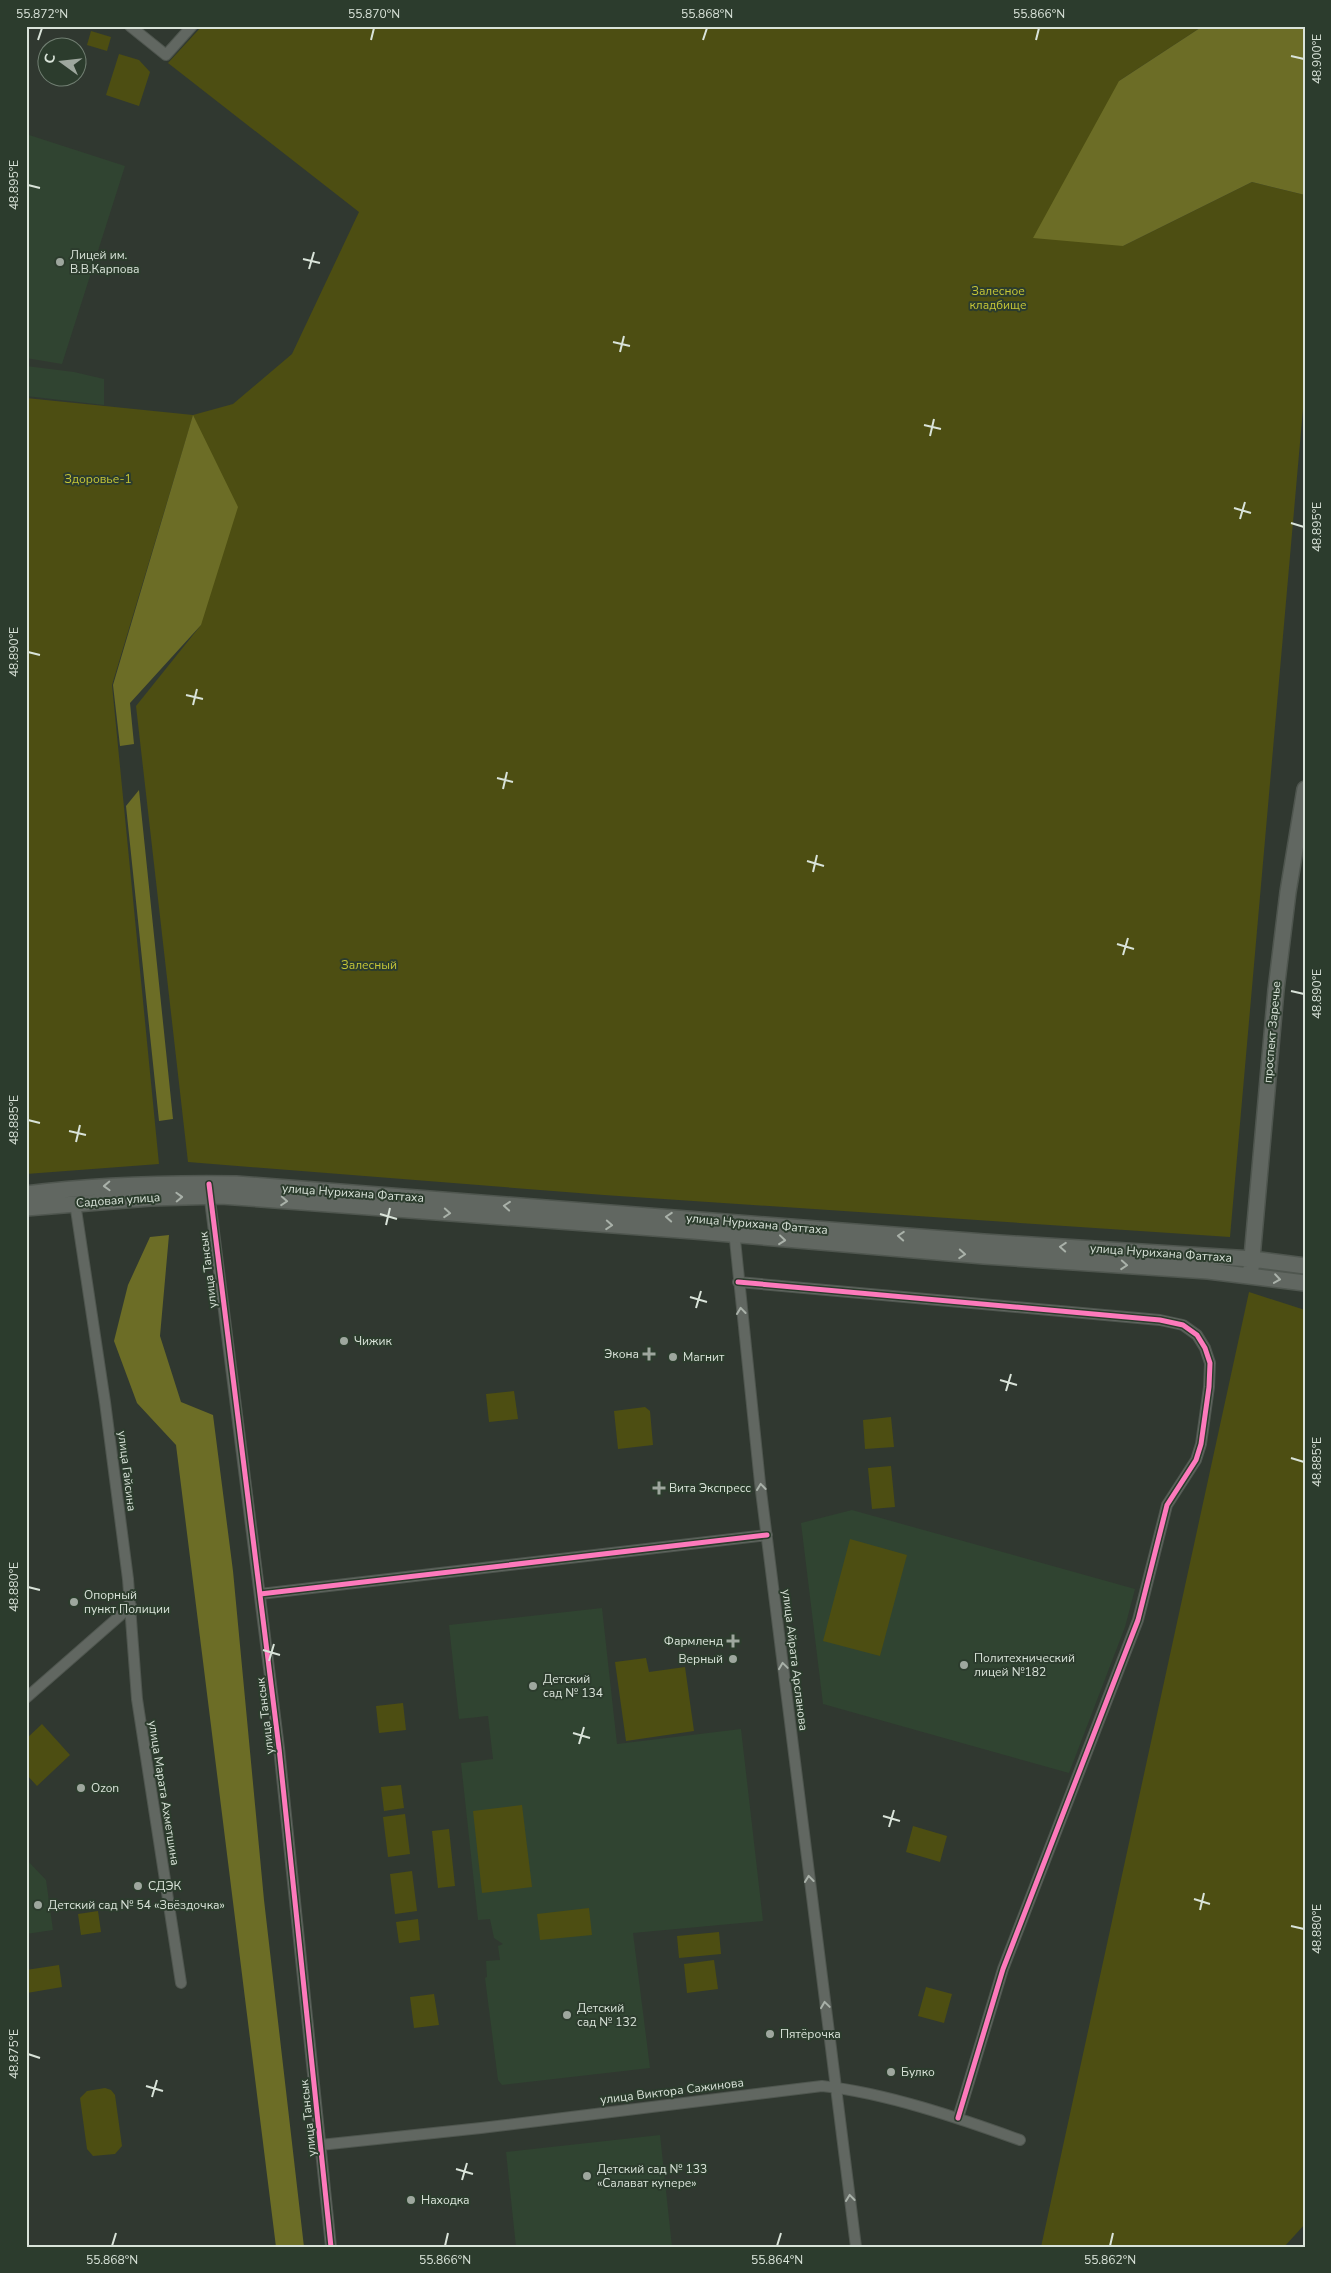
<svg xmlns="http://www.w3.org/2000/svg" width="1331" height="2273" font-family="'Nunito Sans',sans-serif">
	<rect width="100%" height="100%" fill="#303830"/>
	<!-- built -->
	<path fill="#304431" d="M26,134L125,166L62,364L26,358Z
		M26,366L74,372L104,379V405L26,396Z
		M852,1510L1135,1589L1125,1627L1069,1773L823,1704L801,1523Z
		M602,1608L617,1744L741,1729L763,1921L633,1933L650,2068L502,2085L498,2080L485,1978L487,1977L486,1961L500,1960L498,1946L503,1944L494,1938L490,1919L478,1920L461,1763L493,1759L488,1716L459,1719L449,1625Z
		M26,1859L46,1880L53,1930L26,1934Z
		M660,2135L672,2247H516L506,2152Z"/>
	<!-- green -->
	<path fill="#4d4e12" d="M202,26H1203L1119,81L1123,246L1252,182L1305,195V386L1230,1237L604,1195L188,1162L136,706L201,625L193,416L112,685L159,1164L26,1174V398L193,415L233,404L292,354L359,212L168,63Z
		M91,31L111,37L107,51L87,45Z
		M119,54L139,60L150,72L139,106L106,95Z
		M1249,1292L1305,1310V2224L1284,2247H1041Z
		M514,1391L518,1419L489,1422L486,1394Z
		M645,1407L650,1411L653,1445L618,1449L614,1411Z
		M891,1417L894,1447L865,1449L863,1420Z
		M891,1466L895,1507L872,1509L868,1468Z
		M850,1539L907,1555L880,1656L823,1641Z
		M646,1658L649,1672L685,1667L694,1731L626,1741L615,1662Z
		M403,1703L406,1730L379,1733L376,1706Z
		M42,1724L70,1755L37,1786L26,1774V1739Z
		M401,1785L404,1808L384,1811L381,1787Z
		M522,1805L532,1887L482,1893L473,1811Z
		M405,1814L410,1854L388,1857L383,1817Z
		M913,1826L947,1836L940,1862L906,1852Z
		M449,1829L455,1886L438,1888L432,1831Z
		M412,1871L417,1911L395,1914L390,1874Z
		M589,1908L592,1935L540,1940L537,1914Z
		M98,1911L101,1932L81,1935L78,1914Z
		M418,1919L420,1940L399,1943L396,1922Z
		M719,1932L721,1954L679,1958L677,1936Z
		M714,1960L718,1989L687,1993L684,1964Z
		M59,1965L62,1987L27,1993L26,1970Z
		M926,1987L952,1994L944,2023L918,2016Z
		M434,1994L439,2025L414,2028L410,1997Z
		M105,2088L111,2090L115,2095L122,2146L115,2154L93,2156L87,2149L80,2098L87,2091Z"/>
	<!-- forest -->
	<path fill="#6c6d26" d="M1203,26H1305V195L1252,182L1123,246L1033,238L1119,81Z
		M193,415L238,507L201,625L130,703L134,744L120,746L113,685Z
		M139,790L173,1119L159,1121L126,806Z
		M169,1235L160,1336L181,1402L213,1415L233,1571L264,1900L304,2247H276L176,1445L137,1403L114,1341L128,1285L150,1237Z"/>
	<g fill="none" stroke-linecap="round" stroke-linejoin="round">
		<!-- street casing -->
		<g stroke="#4f564f" stroke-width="12">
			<path id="street" d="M130,26L166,55L192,26
				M209,1192L279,1748L331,2247
				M75,1203L105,1402L128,1579L137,1699L181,1983
				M734,1230L760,1483L856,2247
				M738,1282L1160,1320L1183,1325L1197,1335L1205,1348L1210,1363L1209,1387L1201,1444L1196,1460L1167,1505L1138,1620L1003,1969L958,2118
				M260,1594L767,1535
				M26,1698L131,1606
				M320,2145L481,2128L822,2086C886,2093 959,2118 1020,2140"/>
		</g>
		<!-- secondary casing -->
		<g stroke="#4f564f" stroke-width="18">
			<path id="secondary" d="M26,1194C96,1185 166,1183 236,1184L984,1242L1252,1259L1305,1266
				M26,1208L150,1198L221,1196L694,1231L984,1256L1208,1271L1305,1283
				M1251,1269L1276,990L1288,892L1305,789"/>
		</g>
		<!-- street -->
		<use href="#street" stroke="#616761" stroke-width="10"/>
		<!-- secondary -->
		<use href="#secondary" stroke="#616761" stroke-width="15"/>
		<!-- cycleway casing -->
		<g stroke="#2c3c2d" stroke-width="8">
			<path id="cycleway" d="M209,1184L279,1748L331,2247
				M738,1282L1160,1320L1183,1325L1197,1335L1205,1348L1210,1363L1209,1387L1201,1444L1196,1460L1167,1505L1138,1620L1003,1969L958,2118
				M260,1594L767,1535"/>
		</g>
		<!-- cycleway -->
		<use href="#cycleway" stroke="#fd7abc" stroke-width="5"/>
	</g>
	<!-- one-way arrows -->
	<defs><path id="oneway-chevron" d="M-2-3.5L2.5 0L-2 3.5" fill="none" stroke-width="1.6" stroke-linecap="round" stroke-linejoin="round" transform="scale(1.25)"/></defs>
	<g stroke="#a9b1a9">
		<use href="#oneway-chevron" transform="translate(107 1186) rotate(178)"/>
		<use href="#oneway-chevron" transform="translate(179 1197) rotate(-2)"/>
		<use href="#oneway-chevron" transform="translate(284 1201) rotate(4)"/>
		<use href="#oneway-chevron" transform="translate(507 1206) rotate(-175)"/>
		<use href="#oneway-chevron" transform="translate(447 1213) rotate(4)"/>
		<use href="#oneway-chevron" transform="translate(669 1217) rotate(-176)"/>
		<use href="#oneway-chevron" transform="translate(609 1225) rotate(4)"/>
		<use href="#oneway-chevron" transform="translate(901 1236) rotate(-176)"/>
		<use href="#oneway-chevron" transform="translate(782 1240) rotate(6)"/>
		<use href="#oneway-chevron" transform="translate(1063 1247) rotate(-176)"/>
		<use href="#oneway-chevron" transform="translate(962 1254) rotate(4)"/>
		<use href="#oneway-chevron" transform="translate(1124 1265) rotate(4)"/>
		<use href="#oneway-chevron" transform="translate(1277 1279) rotate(8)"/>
		<use href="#oneway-chevron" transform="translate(741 1311) rotate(-96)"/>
		<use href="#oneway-chevron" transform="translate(761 1487) rotate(-97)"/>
		<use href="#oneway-chevron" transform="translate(783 1666) rotate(-98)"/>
		<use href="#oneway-chevron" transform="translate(809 1879) rotate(-96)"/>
		<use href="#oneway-chevron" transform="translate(825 2005) rotate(-98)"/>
		<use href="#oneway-chevron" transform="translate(850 2198) rotate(-97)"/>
	</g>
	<!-- ticks -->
	<path fill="none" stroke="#d9e3d9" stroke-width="2" d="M38,40L42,28M371,40L374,28M703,40L707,28M1036,40L1039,28M1291,56L1304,59M28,185L40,188M303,259L320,263M309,269L314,252M613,342L630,346M620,352L624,336M924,425L941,429M930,436L934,419M1234,508L1251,513M1240,519L1245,502M1291,523L1304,527M28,652L40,655M186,695L203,699M193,705L197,689M497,778L513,782M503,789L507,772M807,861L824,866M813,872L817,855M1117,944L1134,949M1123,955L1128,938M1291,991L1304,994M28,1120L40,1123M69,1131L86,1135M76,1142L80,1125M380,1214L397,1219M386,1225L390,1208M690,1297L707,1302M696,1308L701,1291M1000,1380L1017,1385M1006,1391L1011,1374M1291,1458L1304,1462M28,1587L40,1590M263,1650L280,1655M269,1661L274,1644M573,1733L590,1738M579,1744L584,1727M883,1816L900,1821M889,1827L894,1810M1194,1899L1210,1904M1200,1910L1204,1893M1291,1926L1304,1929M28,2054L40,2058M146,2086L163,2091M152,2097L157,2080M456,2169L473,2174M462,2180L467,2163M112,2246L116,2233M445,2246L448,2233M777,2246L781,2233M1110,2246L1113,2233"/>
	<!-- markers -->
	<g fill="#9ea79e" stroke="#2c3c2d" stroke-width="2">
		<circle cx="60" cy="262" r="5"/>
		<circle cx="344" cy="1341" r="5"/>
		<path d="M646.5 1346.5h5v5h5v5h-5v5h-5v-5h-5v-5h5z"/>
		<circle cx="673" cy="1357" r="5"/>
		<path d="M656.5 1480.5h5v5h5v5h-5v5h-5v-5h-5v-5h5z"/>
		<circle cx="74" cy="1602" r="5"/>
		<path d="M730.5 1633.5h5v5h5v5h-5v5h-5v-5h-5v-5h5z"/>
		<circle cx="733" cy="1659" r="5"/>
		<circle cx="964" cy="1665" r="5"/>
		<circle cx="533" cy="1686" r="5"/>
		<circle cx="81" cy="1788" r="5"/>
		<circle cx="138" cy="1886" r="5"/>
		<circle cx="38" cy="1905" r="5"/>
		<circle cx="567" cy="2015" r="5"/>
		<circle cx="770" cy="2034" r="5"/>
		<circle cx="891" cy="2072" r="5"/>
		<circle cx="587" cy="2176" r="5"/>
		<circle cx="411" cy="2200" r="5"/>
	</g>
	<g text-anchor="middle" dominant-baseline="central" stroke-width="4" stroke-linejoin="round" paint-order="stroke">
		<!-- poi labels -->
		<g font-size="12" fill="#d9e3d9" stroke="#2c3c2d" text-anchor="start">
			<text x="70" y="255">Лицей им.<tspan x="70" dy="14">В.В.Карпова</tspan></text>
			<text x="354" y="1341">Чижик</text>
			<text x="639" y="1354" text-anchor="end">Экона</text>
			<text x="683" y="1357">Магнит</text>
			<text x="669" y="1488">Вита Экспресс</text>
			<text x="84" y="1595">Опорный<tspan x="84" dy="14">пункт Полиции</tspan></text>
			<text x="723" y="1641" text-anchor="end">Фармленд</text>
			<text x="974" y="1658">Политехнический<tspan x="974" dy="14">лицей №182</tspan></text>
			<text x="723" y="1659" text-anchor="end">Верный</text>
			<text x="543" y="1679">Детский<tspan x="543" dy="14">сад № 134</tspan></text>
			<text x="91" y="1788">Ozon</text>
			<text x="148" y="1886">СДЭК</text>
			<text x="48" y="1905">Детский сад № 54 «Звёздочка»</text>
			<text x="577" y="2008">Детский<tspan x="577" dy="14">сад № 132</tspan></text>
			<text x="780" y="2034">Пятёрочка</text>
			<text x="901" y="2072">Булко</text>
			<text x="597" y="2169">Детский сад № 133<tspan x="597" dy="14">«Салават купере»</tspan></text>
			<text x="421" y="2200">Находка</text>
		</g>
		<!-- park labels -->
		<g font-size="12" fill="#c6c637" stroke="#2c3c2d">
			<text x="998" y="291">Залесное<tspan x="998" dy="14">кладбище</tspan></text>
			<text x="98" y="479">Здоровье-1</text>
			<text x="369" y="965">Залесный</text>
		</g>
		<!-- street labels -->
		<g font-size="12" fill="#d9e3d9" stroke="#2c3c2d">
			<text transform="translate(1272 1032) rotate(-85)">проспект Заречье</text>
			<text transform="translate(353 1193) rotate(4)">улица Нурихана Фаттаха</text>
			<text transform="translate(118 1200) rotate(-4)">Садовая улица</text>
			<text transform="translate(757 1224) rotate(5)">улица Нурихана Фаттаха</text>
			<text transform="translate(1161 1253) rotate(4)">улица Нурихана Фаттаха</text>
			<text transform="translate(208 1270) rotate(-97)">улица Тансык</text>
			<text transform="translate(127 1471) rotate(83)">улица Гайсина</text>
			<text transform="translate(795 1660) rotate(83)">улица Айрата Арсланова</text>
			<text transform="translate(265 1716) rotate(-97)">улица Тансык</text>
			<text transform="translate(164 1793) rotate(81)">улица Марата Ахметшина</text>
			<text transform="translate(672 2091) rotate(-7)">улица Виктора Сажинова</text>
			<text transform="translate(308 2118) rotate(-96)">улица Тансык</text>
		</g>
	</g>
	<!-- border -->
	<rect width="1331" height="2273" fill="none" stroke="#2c3c2d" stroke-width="55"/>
	<!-- north arrow -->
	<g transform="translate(62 62) rotate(285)"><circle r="24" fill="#2c3c2d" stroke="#717f72"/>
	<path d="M0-4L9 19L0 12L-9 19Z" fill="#9ea79e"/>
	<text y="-8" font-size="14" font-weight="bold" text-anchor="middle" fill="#d9e3d9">С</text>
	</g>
	<rect x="28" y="28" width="1276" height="2218" fill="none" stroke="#d9e3d9" stroke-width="2"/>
	<g font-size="12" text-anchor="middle" fill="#d9e3d9">
		<text x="42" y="18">55.872°N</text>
		<text x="374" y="18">55.870°N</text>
		<text x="707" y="18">55.868°N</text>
		<text x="1039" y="18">55.866°N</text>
		<text transform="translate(1317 59) rotate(-90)" y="4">48.900°E</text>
		<text transform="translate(14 185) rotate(-90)" y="4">48.895°E</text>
		<text transform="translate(1317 527) rotate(-90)" y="4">48.895°E</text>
		<text transform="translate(14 652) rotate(-90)" y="4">48.890°E</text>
		<text transform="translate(1317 994) rotate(-90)" y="4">48.890°E</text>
		<text transform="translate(14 1120) rotate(-90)" y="4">48.885°E</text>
		<text transform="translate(1317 1462) rotate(-90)" y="4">48.885°E</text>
		<text transform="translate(14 1587) rotate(-90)" y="4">48.880°E</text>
		<text transform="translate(1317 1929) rotate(-90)" y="4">48.880°E</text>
		<text transform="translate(14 2054) rotate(-90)" y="4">48.875°E</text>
		<text x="112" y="2264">55.868°N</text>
		<text x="445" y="2264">55.866°N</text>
		<text x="777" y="2264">55.864°N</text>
		<text x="1110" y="2264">55.862°N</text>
	</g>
</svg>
